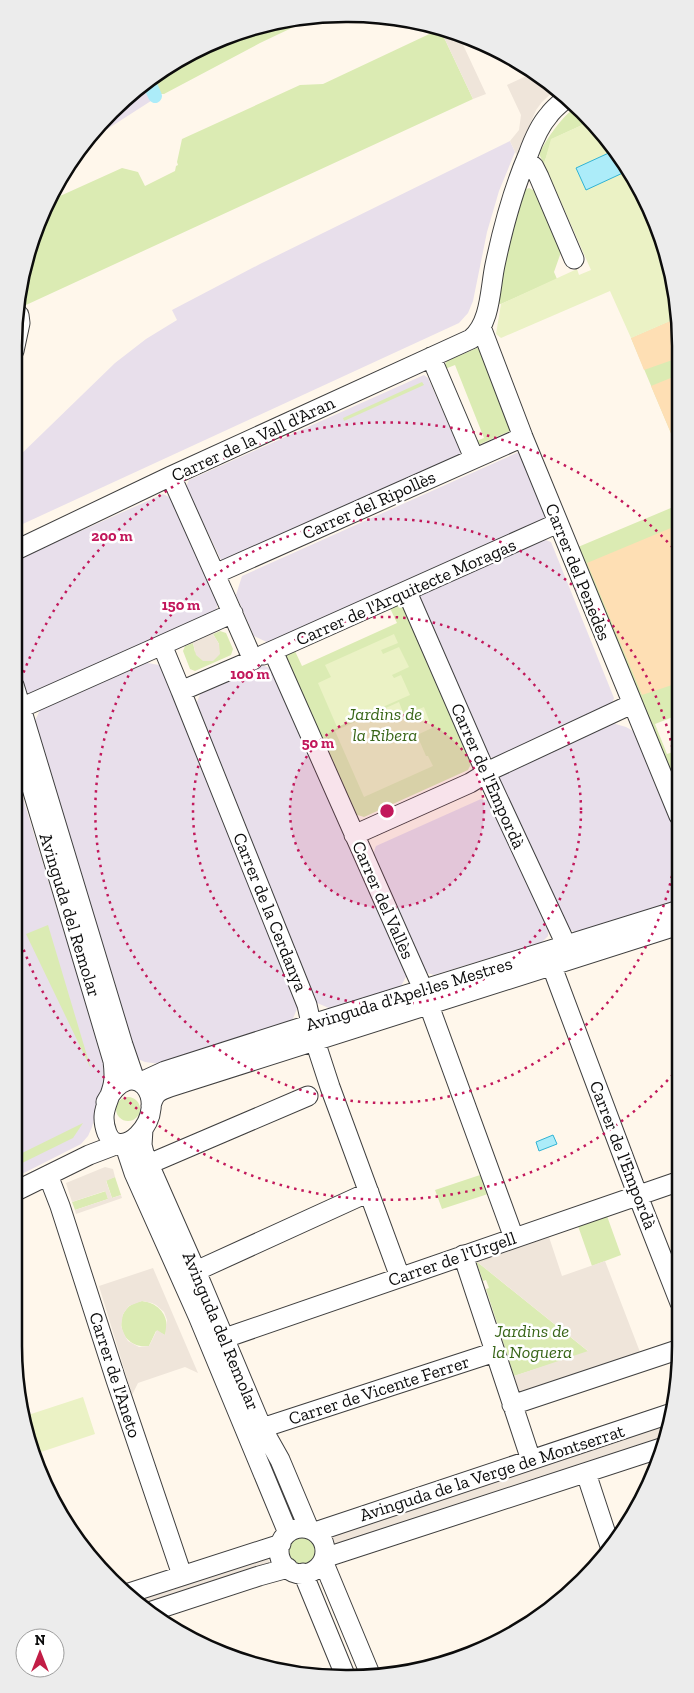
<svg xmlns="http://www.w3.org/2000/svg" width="694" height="1693" font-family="'Zilla Slab',serif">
	<rect width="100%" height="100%" fill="#fff7eb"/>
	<!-- industrial -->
	<path fill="#e8dfeb" d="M146,82L154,99L84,144L96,127Z
		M510,141L515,152L499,191L487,232L473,301L468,313L459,323L14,528V461L115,363L146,339L177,320L172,310L260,264Z
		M424,375L428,378L461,452L459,456L222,562L186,487L189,480Z
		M521,451L549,519L271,644L254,636L236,595L242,576Z
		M163,494L171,498L218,602L216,611L31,694L24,691L20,684L14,663V561Z
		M540,538L551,542L614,698L610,709L499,760L487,756L417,602L422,591Z
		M142,662L159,665L166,670L299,1004L292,1021L160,1064L145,1062L138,1059L134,1053L34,723L40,710Z
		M260,664L272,669L408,973L400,988L331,1009L315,1002L196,704L202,690Z
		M612,723L626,727L635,732L679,832V904L576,933L564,926L497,785L502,773Z
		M14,769L107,1072L92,1127L88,1136L81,1144L14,1178Z
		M481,799L491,801L549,925L548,936L542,942L434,975L421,971L372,857L376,846Z"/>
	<!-- green -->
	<path fill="#dbebb3" d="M319,15L260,43L164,94H158L151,79L199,48L260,25Z
		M440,29L473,99L26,305L23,293L31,240L49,201L122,168L138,172L145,186L175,171L176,166L178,165L177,162L182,139L300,85L323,84Z
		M575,107L591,121L552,139L544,164L539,154C549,135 559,121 575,107Z
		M529,188L535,191L561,251L560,255L554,272L557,279L501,304L496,303L507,247L524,190Z
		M677,318L678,450L631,338Z
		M477,348L481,349L512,430L478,445L474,442L484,438L455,365L445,369L444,366L447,361Z
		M422,382L424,385L344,421L343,418Z
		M678,505V715L655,724L667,754L679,750V791L578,547Z
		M398,604L406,610L474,758L468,770L364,817L351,813L285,660L287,654L294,649L302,666L397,623L389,606Z
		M220,631L226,633L233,649L231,655L195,671L190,669L183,651L185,646L193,643L195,652L219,644L213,634Z
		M48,925L91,1069L26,934Z
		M116 1109a12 12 0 1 1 24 0a12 12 0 1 1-24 0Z
		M83,1123L73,1138L14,1167V1157Z
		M480,1175L488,1194L442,1209L435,1190Z
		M115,1177L121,1195L112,1198L106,1180Z
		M106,1191L108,1199L75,1210L72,1202Z
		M607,1216L621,1255L592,1266L578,1226Z
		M476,1261L589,1352L514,1376L486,1289L489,1288L486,1280L483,1281Z
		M142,1301C160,1303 171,1318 165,1335L156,1331L149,1346C117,1350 110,1306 142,1301Z
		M289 1551a13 13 0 1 1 26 0a13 13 0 1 1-26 0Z"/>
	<!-- sand -->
	<path fill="#fedfb4" d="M677,318L678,358L644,370L631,338Z
		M678,375V435L673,438L651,386Z
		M678,525V683L642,695L587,563Z"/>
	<!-- pitch -->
	<path fill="#ebf2c5" d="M591,121L598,127L646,200L677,303V318L631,338L610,291L501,338L496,334L501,304L577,269L579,275L591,270L544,164L551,139Z
		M394,634L398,643L381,650L383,654L399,647L409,667L392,675L394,678L401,675L410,695L337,727L318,683L331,677L325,665Z
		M399,702L404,715L424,707L432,728L417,735L426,756H428L433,766L364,797L335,731Z
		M83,1397L95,1434L32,1455L25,1416Z"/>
	<!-- plaza -->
	<path fill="#efe5da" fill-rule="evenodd" d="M442,28L458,34L486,94L473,99L440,29Z
		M535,72L555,90L542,102L536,110L517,156L510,141L519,130L521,115L507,85Z
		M214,628L220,631L213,634L219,644L220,654L213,661H203L196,655L193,643L185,646L188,641Z
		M105,1167L113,1169L115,1177L106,1181L112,1198L121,1195L122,1198L76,1214L75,1210L108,1199L105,1191L72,1202L66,1183Z
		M549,1237L562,1276L605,1261L640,1352L519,1392L514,1376L588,1351L476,1261Z
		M153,1268L198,1373L185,1367L138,1383L132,1395L99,1286ZM142,1301L152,1303L156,1305L164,1312L167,1320L165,1335L157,1330L149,1346L139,1347L128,1341L125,1336L121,1326L123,1314L129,1306Z
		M668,1419L665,1440L332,1547L328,1535Z
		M267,1556L271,1566L146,1606L136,1598Z"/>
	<!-- water -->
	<path fill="#acecf9" stroke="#30b3d4" d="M613,151L627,171L586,190L576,168Z
		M553,1135L557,1144L539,1151L536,1142Z"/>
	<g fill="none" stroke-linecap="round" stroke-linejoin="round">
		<!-- canal -->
		<path stroke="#acecf9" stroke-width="14" d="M148,80L155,96"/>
		<!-- minor casing -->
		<g stroke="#3f3f3f" stroke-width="21">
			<path id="minor" d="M526,160L534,167L539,177L574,259
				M481,327L523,437L679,816
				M14,351L20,323L19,315
				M431,357L474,458
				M171,476L227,601L253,660L181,691L162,645L233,613
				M14,551L171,476L471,339C491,323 490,288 495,265C503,227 513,190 528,155C533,141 539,126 549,115C553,109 560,104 565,99
				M215,574L523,437
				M407,592L486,773L562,936L569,955
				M273,651L423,989L514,1238
				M263,655L558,523
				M14,685L123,1045L135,1080
				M181,691L307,1005L315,1041L330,1087L400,1277
				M14,711L162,645
				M14,728L113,1061C114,1069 115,1077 113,1085C109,1103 99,1112 107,1133C109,1138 112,1142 117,1143C125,1145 132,1141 138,1135C172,1100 133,1051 106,1102
				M354,835L470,783L493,769L632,704
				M548,956L638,1196L680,1303
				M141,1082L165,1071L293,1030L679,910
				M151,1106C154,1094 158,1091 170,1087L679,925
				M143,1129L142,1145L144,1153L196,1271L262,1428L280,1460L309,1529
				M124,1143L134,1173L198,1316L288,1533
				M149,1164L308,1096
				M48,1175L60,1206L116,1380L182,1575
				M14,1192L89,1155L118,1144
				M463,1255L531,1460
				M196,1271L369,1192
				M198,1316C207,1324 212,1338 225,1338L680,1181
				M512,1405L680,1349
				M262,1428L495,1352
				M586,1473L611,1549
				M279 1551a23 23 0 1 1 46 0a23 23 0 1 1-46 0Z
				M315,1532L669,1414
				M324,1558L664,1447
				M323,1561L370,1674
				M303,1573L345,1675
				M129,1593L281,1544
				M152,1611L259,1576L288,1568"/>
		</g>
		<!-- minor -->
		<use href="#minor" stroke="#fff" stroke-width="19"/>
	</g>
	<!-- distance rings -->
	<circle cx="387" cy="811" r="97" fill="#c2185b" fill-opacity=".12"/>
	<g fill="none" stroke="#c2185b" stroke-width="2.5" stroke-dasharray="2.5 5">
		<circle cx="387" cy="811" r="97"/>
		<circle cx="387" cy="811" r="194"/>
		<path d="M679 824A292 292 0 1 1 679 798"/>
		<path d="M678 1069A389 389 0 0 1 14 921M14 701A389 389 0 0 1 676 551"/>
	</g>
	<g text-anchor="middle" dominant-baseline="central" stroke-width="5" stroke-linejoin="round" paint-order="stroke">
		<!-- street labels -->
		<g font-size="18" fill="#0c0c0c" stroke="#fff">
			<text transform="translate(253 439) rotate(-25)">Carrer de la Vall d'Aran</text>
			<text transform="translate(369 505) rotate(-24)">Carrer del Ripollès</text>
			<text transform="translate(578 572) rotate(68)">Carrer del Penedès</text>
			<text transform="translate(406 592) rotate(-24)">Carrer de l'Arquitecte Moragas</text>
			<text transform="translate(488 776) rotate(66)">Carrer de l'Empordà</text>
			<text transform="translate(383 900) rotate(66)">Carrer del Vallès</text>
			<text transform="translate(270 912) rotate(68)">Carrer de la Cerdanya</text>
			<text transform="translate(70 915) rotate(73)">Avinguda del Remolar</text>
			<text transform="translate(409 994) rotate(-17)">Avinguda d'Apel·les Mestres</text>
			<text transform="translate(623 1155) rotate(69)">Carrer de l'Empordà</text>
			<text transform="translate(452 1259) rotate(-19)">Carrer de l'Urgell</text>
			<text transform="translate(221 1331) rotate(67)">Avinguda del Remolar</text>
			<text transform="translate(115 1375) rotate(72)">Carrer de l'Aneto</text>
			<text transform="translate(379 1390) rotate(-18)">Carrer de Vicente Ferrer</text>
			<text transform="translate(492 1473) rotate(-18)">Avinguda de la Verge de Montserrat</text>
		</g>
		<!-- park labels -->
		<g font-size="18" font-style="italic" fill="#396619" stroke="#fff">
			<text x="385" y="714">Jardins de<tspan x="385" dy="21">la Ribera</tspan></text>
			<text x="532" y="1331">Jardins de<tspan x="532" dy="21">la Noguera</tspan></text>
		</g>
	</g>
	<!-- crop -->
	<path d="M0 0H694V1693H0ZM346 22H348A324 324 0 0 1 672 346V1346A324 324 0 0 1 348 1670H346A324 324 0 0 1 22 1346V346A324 324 0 0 1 346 22Z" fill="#ececec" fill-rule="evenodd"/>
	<path fill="none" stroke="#0c0c0c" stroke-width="2.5" d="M346 22H348A324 324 0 0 1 672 346V1346A324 324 0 0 1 348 1670H346A324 324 0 0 1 22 1346V346A324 324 0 0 1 346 22Z"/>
	<circle cx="387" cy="811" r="8" fill="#c2185b" stroke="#fff" stroke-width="2.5"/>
	<g font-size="15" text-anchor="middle" font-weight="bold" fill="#c2185b" stroke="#fff" stroke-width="5" stroke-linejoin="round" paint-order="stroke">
		<text x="112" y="541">200 m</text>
		<text x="181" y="610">150 m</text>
		<text x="250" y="679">100 m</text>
		<text x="318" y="748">50 m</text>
	</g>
	<!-- north arrow -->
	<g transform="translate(40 1653)"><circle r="24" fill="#ffffff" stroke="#9e9e9e"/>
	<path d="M0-4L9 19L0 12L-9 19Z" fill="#c21d46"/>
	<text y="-8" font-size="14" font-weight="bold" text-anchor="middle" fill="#0c0c0c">N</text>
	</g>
</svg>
